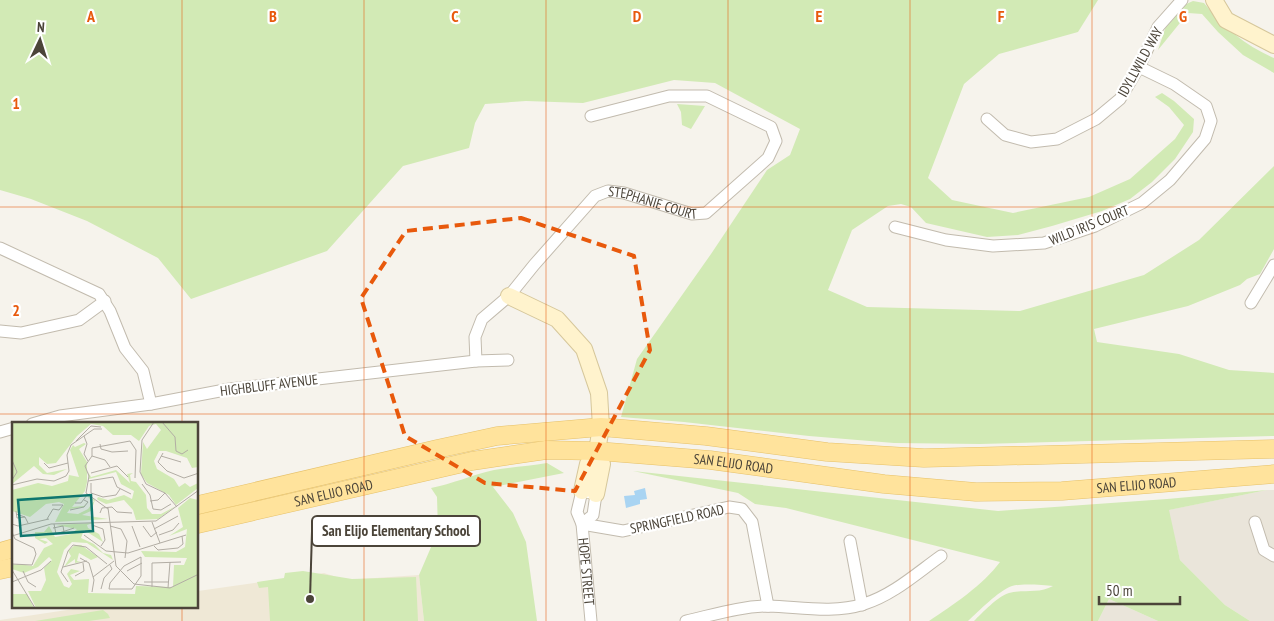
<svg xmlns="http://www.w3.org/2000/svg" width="1274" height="621" font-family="'PT Sans Narrow',sans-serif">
	<rect width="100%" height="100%" fill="#f6f3ec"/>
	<!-- residential -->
	<path fill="#eae5da" d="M1267,490H1274V621H1250L1225,605L1180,560L1168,510Z
		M1109,599L1158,621H1098Z"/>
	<!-- education -->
	<path fill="#efe8d6" d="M324,573L346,580L419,575L424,621H0V620L87,607H198V591Z"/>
	<!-- green -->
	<path fill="#d2eab5" d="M0,0H1098L1078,32L999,54L964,84L928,178L952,200L1013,213L1089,197L1130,179L1175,139L1184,125L1169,107L1155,97L1162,93L1174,101L1194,119L1193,132L1175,159L1152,182L1130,199L1102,211L1052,226L1018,235L987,237L926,223L911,207L901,204L888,206L852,230L828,290L867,307L1020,311L1144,275L1199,240L1274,166V249L1260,274L1247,279L1240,285L1188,306L1094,329L1097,342L1179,354L1229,370L1274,373V436L980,444L894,443L809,436L684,422L621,417L637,359L711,254L767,170L790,155L800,129L715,83L674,80L583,103L526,101L485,104L475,123L469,148L403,166L327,251L191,299L158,258L87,221L31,199L0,190Z
		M1193,1L1204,3C1223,27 1246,46 1274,58V73L1243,55L1218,32L1202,14L1188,13L1158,50L1166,26L1184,5Z
		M677,104L705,106L691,129L682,125L681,112Z
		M547,463L564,473L493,487L513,513L526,542L537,621H424L419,575L438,531L437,497L431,488C452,484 472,475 494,470C511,467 530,466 547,463Z
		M633,471L998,511L1167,499L1267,490L1169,510L1180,560L1225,605L1250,621H1158L1109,599L1098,621H974C982,613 998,596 1009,593C1024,589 1039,594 1053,586C1043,585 1022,583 1012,586C998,591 979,611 968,621H929C952,606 984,584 1000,562L786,508L755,504L738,493Z
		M303,571L352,579L416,577L418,621H270L268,587L259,588L257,582L284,578L285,573Z
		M103,610L108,614L110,618L89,621H35Z"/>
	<!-- water -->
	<path fill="#a9d4f2" d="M645,488L647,499L640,500V504L626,508L624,496L635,495L634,491Z"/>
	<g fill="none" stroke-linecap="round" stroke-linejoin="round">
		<!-- street casing -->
		<g stroke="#c2bbae" stroke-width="13">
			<g id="street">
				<path d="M987,119L1005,135L1031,142L1057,139L1096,119L1120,99L1139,67L1158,27L1182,0"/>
				<path d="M895,227L946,240L993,246L1044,243L1095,226L1142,203L1170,180L1205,139L1211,121L1206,106L1174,84L1139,67"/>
				<path d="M0,248L99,294L110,311L125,348L143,371L151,404"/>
				<path d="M1251,303L1274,265"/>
				<path d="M0,331L21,333L79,320L105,301"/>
				<path id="s1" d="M476,361L475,337L482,319L509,296L534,265L595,196L608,191L624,193L692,214L706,213L768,158L776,141L771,127L707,96H669L591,116"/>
				<path d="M32,424L60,416L151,404L230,389L476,361L508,360"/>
				<path d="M0,432L14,428"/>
				<path d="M1255,522L1264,550L1274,556"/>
				<path d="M582,524L623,531L729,507L742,509L752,522L768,606"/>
				<path id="s2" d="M582,524L593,515L596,494L582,491L577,512L582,524L591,621"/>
				<path d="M850,541L862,605"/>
				<path d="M686,621C713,615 741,606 769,606C800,607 833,614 864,604C893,595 917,573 941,556"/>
			</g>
		</g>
		<!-- secondary casing -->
		<g stroke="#d6c79b" stroke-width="18">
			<path id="secondary" d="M1214,0L1226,20L1274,45
				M509,296L557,319L584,349L599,393L601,427L597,451L588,464L582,491
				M596,494L602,464L597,451"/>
		</g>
		<!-- primary casing -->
		<g stroke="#e6c16a" stroke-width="19">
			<g id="primary">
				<path d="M198,505L437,449L497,436L601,427L706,436L827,452L924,458L1274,449"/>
				<path id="s3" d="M198,524L472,461L546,450L597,451L710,460L884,484L976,492L1062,491L1274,474"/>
				<path d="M0,552L14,548"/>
				<path d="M0,570L14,567"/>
			</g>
		</g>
		<!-- street -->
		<use href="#street" stroke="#fff" stroke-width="11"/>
		<!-- secondary -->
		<use href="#secondary" stroke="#fff3cd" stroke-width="16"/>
		<!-- primary -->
		<use href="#primary" stroke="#ffe39c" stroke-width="18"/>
	</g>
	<!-- marked area -->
	<path fill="none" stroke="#e8590c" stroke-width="4" stroke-dasharray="10 6" stroke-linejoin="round" d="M521,218L634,256L650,350L575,491L485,483L405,436L361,298L406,231Z"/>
	<!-- grid -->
	<path fill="none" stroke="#e8590c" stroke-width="1" stroke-opacity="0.55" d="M182,0V424M364,0V621M546,0V621M728,0V621M910,0V621M1092,0V621M0,207H1274M0,414H1274M182,607V621"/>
	<g text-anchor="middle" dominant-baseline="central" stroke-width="4.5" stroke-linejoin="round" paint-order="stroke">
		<!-- street labels -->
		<g font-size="14" fill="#4b4439" stroke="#fff">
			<text transform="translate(1140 62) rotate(-61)">IDYLLWILD WAY</text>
			<text stroke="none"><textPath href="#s1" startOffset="271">STEPHANIE COURT</textPath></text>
			<text transform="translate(1089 225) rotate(-22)">WILD IRIS COURT</text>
			<text transform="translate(269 385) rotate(-7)">HIGHBLUFF AVENUE</text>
			<text stroke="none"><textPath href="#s3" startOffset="544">SAN ELIJO ROAD</textPath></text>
			<text stroke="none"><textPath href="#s3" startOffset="949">SAN ELIJO ROAD</textPath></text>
			<text stroke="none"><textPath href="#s3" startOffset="139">SAN ELIJO ROAD</textPath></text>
			<text transform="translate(677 519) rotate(-12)">SPRINGFIELD ROAD</text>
			<text stroke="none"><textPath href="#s2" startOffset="132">HOPE STREET</textPath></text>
		</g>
	</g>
	<!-- overview -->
	<g transform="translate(12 422)">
		<rect width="186" height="186" fill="#f6f3ec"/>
		<path d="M0,0H186V45L180,46L175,36L154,29H147L142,39L145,47L162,57L167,65L173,61L178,65L186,61V66L164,83L157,73L135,61L129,52L131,20L135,27L149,8L144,2L137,4L127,19L119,13H101L91,4L79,2L65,14L44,41L35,42L27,35V43L35,51L55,47L42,53L31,52L22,44L0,62ZM72,21L74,22L67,27L75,40V60L73,69L60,85L72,84L75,80L72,85L58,87L55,91L66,92L76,87L82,79L77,76L75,74L83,78L79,89L70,93L96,97L43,100L52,82L47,80L34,82L18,95L0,89V68L26,61L40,64L56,59L57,53L67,55L58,28L61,23L63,25ZM104,48L118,61L115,52L121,51L118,53L119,59L124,60L134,73L135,86L140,92H149L164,84L146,97L124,98L121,88L112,78L94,82L86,78L85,77L86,75L96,78L112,73L120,77L122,69L109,62L104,50L77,57L76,50L79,55ZM178,76L186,78V186H24L16,169H29L34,158L32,146L40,138L37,135L26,145L12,151L0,147V143L6,142L21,144L32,126L41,122L34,116L27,117L36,120L33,122L23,116V110H32L37,104L43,115L59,112L65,107L44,103L81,101L75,103L76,106L87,112L91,120L72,108L69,116L82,122L91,131L99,133L101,138L75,121L60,120L52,128L45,150L52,164L57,166L60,162L55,152L59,147L68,149L58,153L62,158L77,157L76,171L123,172L124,164L161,165L162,143H172L175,136L133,135L129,129L164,130L173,125L175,107L157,114L171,105L166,86ZM63,123H69L86,135L79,138L67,131L65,139L69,140L63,141V137L52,145L59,134L56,129ZM0,172H15L22,186H0Z" fill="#d2eab5"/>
		<path fill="none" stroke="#b2ada4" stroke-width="1" d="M142,0L130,18L128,50L134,62L153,71L165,85M150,0L163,15L164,29L170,32L176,28M72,14L75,22L72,32L76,39M64,19L79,4L89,5M88,22L89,27L100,30L116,29M151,31L146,40L155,49L172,56L187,51M80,34L73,44L77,54L74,71L96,87M149,34L169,40M0,38L5,50L0,58M32,41L37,46L56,41M98,45L93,38L80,34V26L118,19L124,28L123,56M79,51L105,44L116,55M76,59L101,55L105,65L119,72M79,61V71L91,75L104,73L108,67M130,62L138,73L141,87L149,88L159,82M0,63L25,57L42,59L54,54L57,49L55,33L59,23L82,7H90M138,79L146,78L153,71M63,81H69L75,73M96,86L104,144L122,162L158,166L187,152M58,88L72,85L76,80L72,78M4,89L5,96L13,95M88,91L90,86L100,85L105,90L120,91M4,92L13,95L16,101M35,97L41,87L47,88L51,83H40M140,100L148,121M0,102L6,104L37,97M42,102L44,112L62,106M80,103L91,107L93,118L89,124M98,104L109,107L115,119L113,136M120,104L128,125M131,104L139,115L145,110M41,106L51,104L52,110M142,107L166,94M0,110L3,117L22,126L24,132L20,143L0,142M72,113L94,129L116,131L174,113M147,113L161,108L167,101M0,114L39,102L144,99L187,68M142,124L146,128L166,126L171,122L170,114M129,135V154L120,167H97L98,161L112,144ZM68,136L77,141L82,158L80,170M51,145L75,139M0,148L23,186M11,149L16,160L24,165M115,149L130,141M63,154L72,149L71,141M81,155L102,139M0,160L29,148L39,139M56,160L49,150L56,129L61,123L74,125L95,142M132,160H156M140,165V141L169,140M156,166L158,140M89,167L92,156L100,147L98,143"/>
		<path fill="#0f766e" fill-opacity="0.15" stroke="#0f766e" stroke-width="2.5" d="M79,73L81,109L9,114L6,78Z"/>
		<rect width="186" height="186" fill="none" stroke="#4b4439" stroke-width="2.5"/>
	</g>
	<g font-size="16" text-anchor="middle" font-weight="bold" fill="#e8590c" stroke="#fff" stroke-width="4.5" stroke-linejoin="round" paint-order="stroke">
		<text x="91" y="22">A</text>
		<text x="273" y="22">B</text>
		<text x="455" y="22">C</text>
		<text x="637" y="22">D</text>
		<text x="819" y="22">E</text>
		<text x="1001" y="22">F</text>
		<text x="1183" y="22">G</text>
		<text x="16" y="109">1</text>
		<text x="16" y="316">2</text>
	</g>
	<!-- callouts -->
	<path fill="none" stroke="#4b4439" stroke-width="2" d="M310 599L312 531"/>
	<circle fill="#4b4439" stroke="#fff" stroke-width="2" cx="310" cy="599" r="5"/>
	<rect fill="#fff" stroke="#4b4439" stroke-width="2" x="312" y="516" width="168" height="30" rx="5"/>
	<g font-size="15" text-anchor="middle" font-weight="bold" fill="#4b4439">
		<text x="396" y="536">San Elijo Elementary School</text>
	</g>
	<!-- north arrow -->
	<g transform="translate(40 40) rotate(4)" stroke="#ffffff" stroke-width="4" paint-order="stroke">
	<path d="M0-4L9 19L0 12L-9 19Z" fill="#4b4439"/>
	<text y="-8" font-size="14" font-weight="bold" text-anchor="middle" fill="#4b4439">N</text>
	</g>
	<!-- scale -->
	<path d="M1099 596v8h81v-8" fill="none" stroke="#4b4439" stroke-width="2.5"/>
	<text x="1106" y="596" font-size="15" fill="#4b4439" stroke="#ffffff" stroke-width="4" paint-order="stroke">50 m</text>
</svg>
